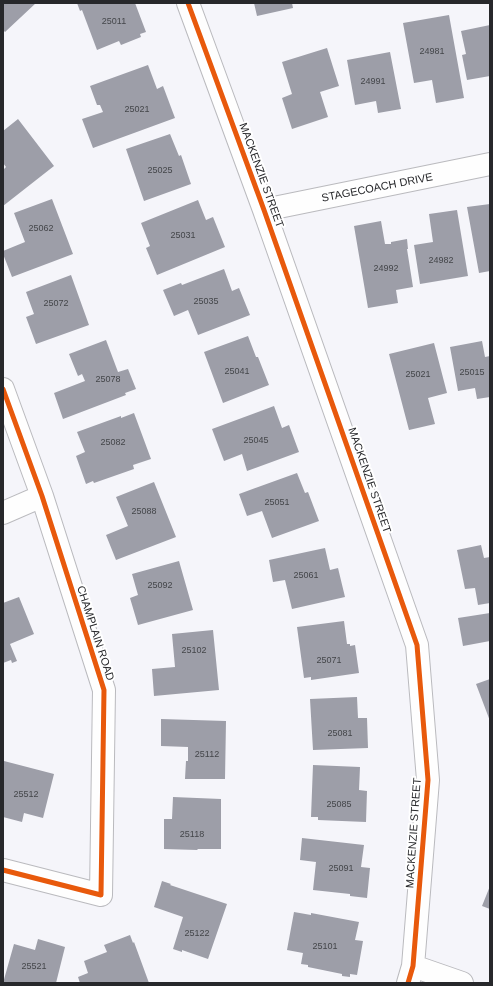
<svg xmlns="http://www.w3.org/2000/svg" width="493" height="986" font-family="Helvetica,sans-serif">
	<rect width="100%" height="100%" fill="#f5f5fa"/>
	<!-- building -->
	<path fill="#9d9ea8" d="M3,3H36L5,32L3,30Z
		M77,3H135L146,32L140,34L141,37L121,45L119,41L97,50L82,10L80,11Z
		M254,3H292L293,8L257,16Z
		M449,15L464,98L436,103L432,80L414,83L403,23Z
		M490,25V76L467,80L462,55L466,54L461,31Z
		M327,48L339,86L320,92L328,117L292,129L282,98L292,94L282,62Z
		M390,52L401,109L378,113L376,101L355,105L347,60Z
		M148,65L157,89L163,86L175,118L93,148L82,119L103,112L100,105H97L90,86Z
		M18,119L54,166L3,206V170L6,167L3,163V131Z
		M170,134L179,156L181,155L191,184L144,201L126,149Z
		M52,199L73,254L12,277L3,254V251L25,242L14,213Z
		M198,200L206,220L213,217L225,247L157,275L146,248L150,246L141,223Z
		M490,204V271L479,273L467,207Z
		M457,210L468,276L420,284L414,245L433,242L429,214Z
		M381,221L385,244H391V242L407,239L408,249H407L413,287L396,290L398,303L368,308L354,226Z
		M224,269L232,291L239,288L250,315L198,335L188,310L174,316L163,290L181,283L182,285Z
		M71,275L89,325L36,344L26,317L34,314L26,292Z
		M248,336L256,357H258L269,385L223,403L204,352Z
		M106,340L118,372L128,369L136,389L125,393L126,395L63,419L54,393L85,381L82,374L78,376L69,354Z
		M482,341L485,357L490,356V397L477,399L475,388L458,391L450,347Z
		M434,343L447,393L428,398L435,424L409,430L389,354Z
		M274,406L282,428L289,425L299,452L247,471L242,454L224,461L212,429Z
		M134,413L151,459L133,465L134,469L94,483L93,481L86,484L76,456L85,452L77,432L121,416V418Z
		M297,473L305,493L308,492L319,521L272,538L262,511L247,516L239,494Z
		M154,482L176,537L116,560L106,535L128,526L116,497Z
		M481,545L484,558L490,557V603L478,605L475,588L465,589L457,550Z
		M325,548L330,570L338,568L345,597L292,609L285,580L273,582L269,560Z
		M179,561L193,610L138,625L130,598L138,595L132,574Z
		M19,597L34,634L10,644L17,661L12,663L11,660L3,663V603Z
		M490,613V641L463,646L458,618Z
		M344,621L347,644H350V646L355,645L359,673L311,680V677L304,678L297,627Z
		M213,630L219,690L154,696L152,669L175,667L172,634Z
		M490,679V721L476,684Z
		M357,697L358,718H367L368,748L313,750L310,699Z
		M161,719L226,721L225,779H185L186,761H188V747L161,746Z
		M4,761L54,774L43,818L24,813L22,822L3,817V766Z
		M313,765L360,767L359,790L367,791L366,822L318,820V817H311Z
		M173,797L221,799V849H198L197,850L164,849V819H172Z
		M302,838L364,845L361,867L370,868L367,898L350,896V894L313,890L316,862L300,860Z
		M162,881L171,884L170,885L227,904L208,959L182,950V952L173,949L183,917L154,907Z
		M490,886V909L482,906Z
		M294,912L311,915V913L359,922L355,940L363,941L357,975L350,974V977L342,976V974L308,967V965L301,964L303,953L287,950Z
		M130,935L133,943L134,942L149,983H80L78,977L88,973L84,961L107,952L104,945Z
		M38,939L65,947L56,983H3L14,944L35,950Z"/>
	<g fill="none" stroke-linecap="round" stroke-linejoin="round">
		<!-- minor casing -->
		<g stroke="#bababe" stroke-width="24">
			<path id="minor" d="M188,3L264,210L417,645L428,780L413,966L408,983
				M264,210L490,164
				M3,389L42,496L104,690L101,895L3,870
				M3,513L42,496
				M413,966L462,983"/>
		</g>
		<!-- minor -->
		<use href="#minor" stroke="#fefefe" stroke-width="22"/>
		<!-- cycleway casing -->
		<g stroke="#fff" stroke-width="8">
			<path id="cycleway" d="M188,3L264,210L417,645L428,780L413,966L408,983
				M3,389L42,496L104,690L101,895L3,870"/>
		</g>
		<!-- cycleway -->
		<use href="#cycleway" stroke="#e8590c" stroke-width="5"/>
	</g>
	<g text-anchor="middle" dominant-baseline="central" stroke-width="4" stroke-linejoin="round" paint-order="stroke">
		<!-- number labels -->
		<g font-size="9" fill="#44464a">
			<text x="114" y="21">25011</text>
			<text x="432" y="51">24981</text>
			<text x="373" y="81">24991</text>
			<text x="137" y="109">25021</text>
			<text x="160" y="170">25025</text>
			<text x="41" y="228">25062</text>
			<text x="183" y="235">25031</text>
			<text x="441" y="260">24982</text>
			<text x="386" y="268">24992</text>
			<text x="206" y="301">25035</text>
			<text x="56" y="303">25072</text>
			<text x="237" y="371">25041</text>
			<text x="472" y="372">25015</text>
			<text x="418" y="374">25021</text>
			<text x="108" y="379">25078</text>
			<text x="256" y="440">25045</text>
			<text x="113" y="442">25082</text>
			<text x="277" y="502">25051</text>
			<text x="144" y="511">25088</text>
			<text x="306" y="575">25061</text>
			<text x="160" y="585">25092</text>
			<text x="194" y="650">25102</text>
			<text x="329" y="660">25071</text>
			<text x="340" y="733">25081</text>
			<text x="207" y="754">25112</text>
			<text x="26" y="794">25512</text>
			<text x="339" y="804">25085</text>
			<text x="192" y="834">25118</text>
			<text x="341" y="868">25091</text>
			<text x="197" y="933">25122</text>
			<text x="325" y="946">25101</text>
			<text x="34" y="966">25521</text>
		</g>
		<!-- street labels -->
		<g font-size="11" fill="#27282b" stroke="#fff">
			<text transform="translate(262 175) rotate(70)">MACKENZIE STREET</text>
			<text transform="translate(377 187) rotate(-11)">STAGECOACH DRIVE</text>
			<text transform="translate(370 480) rotate(71)">MACKENZIE STREET</text>
			<text transform="translate(96 633) rotate(72)">CHAMPLAIN ROAD</text>
			<text transform="translate(413 833) rotate(-86)">MACKENZIE STREET</text>
		</g>
	</g>
	<!-- border -->
	<rect width="493" height="986" fill="none" stroke="#27282b" stroke-width="8"/>
</svg>
